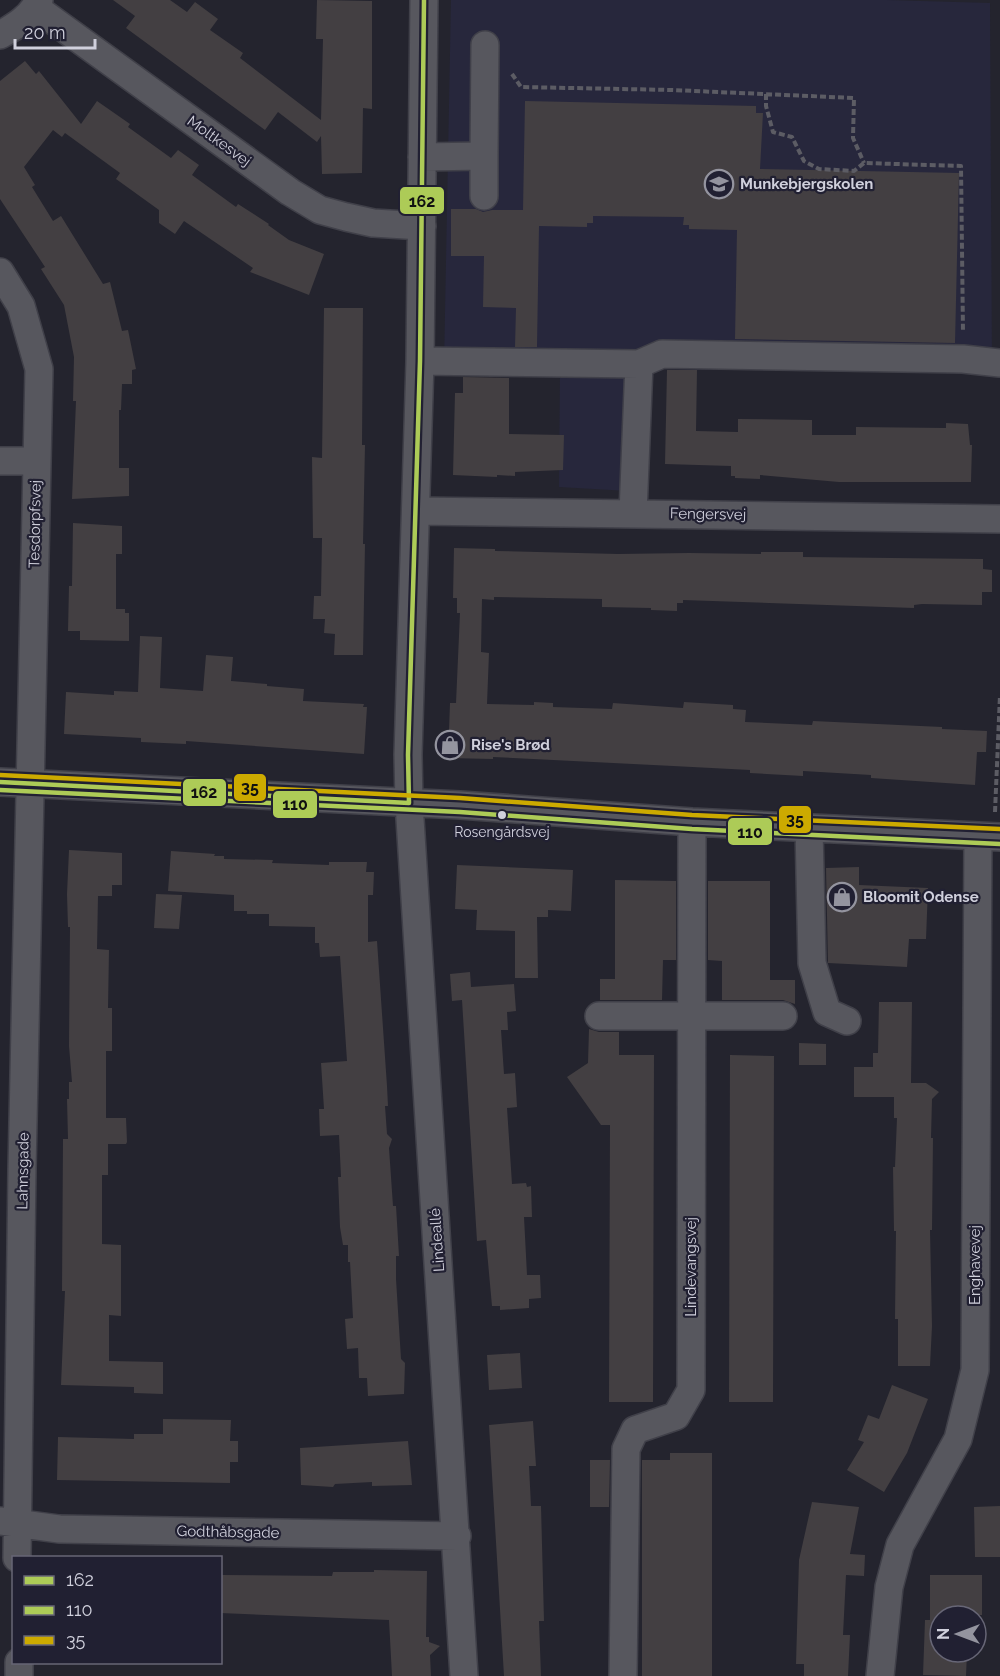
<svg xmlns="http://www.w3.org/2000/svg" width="1000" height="1676" font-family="Raleway,sans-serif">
	<rect width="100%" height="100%" fill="#24242e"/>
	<!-- built -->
	<path fill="#27273c" d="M451,0H887L990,3L992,372L650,369L646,492L559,487L560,367L444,365Z"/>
	<!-- building -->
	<path fill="#433f42" d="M113,0H170L187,12L195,2L218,19L210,30L243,53L240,58L321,120L323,39H316L317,0L372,1V109L363,108L362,173L322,174L321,136L317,142L278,112L265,130L126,28L135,16Z
		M25,61L36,74L39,71L81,124L97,101L130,124L128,127L171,158L178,150L199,165L192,175L236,207L238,204L269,224L268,225L289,240L324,254L309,295L250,272L253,268L184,221L175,234L159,223V210L116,179L120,173L65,133L62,137L53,130L24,167L35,185L32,187L53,221L61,216L103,284L110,282L122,331L128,330L136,369L132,370V384H122L121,410H119V468H129V496L72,499L76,401H73L74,357L64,305L41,269L45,267L0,199V81Z
		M525,101L756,106V113H763L760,169L959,173L955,343L735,339L737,230L689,229V225H683L684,217L593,216V223H587V227L539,226L537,347H515L516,308L483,307L484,256H451V209H476L483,212L492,210H523Z
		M324,308H363L362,445H365L363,544H365L363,655H334L335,634L324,633L325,619H313L314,596H321L322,538H313L312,457L322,458Z
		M667,370H697L696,431L738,432V419L812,420V435H856V427L946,428V423L968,424L970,445H972L971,482H839L760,475V479L735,478V476H731V466L665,464Z
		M463,377L509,378V434L564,435L563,470L515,472V476L497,475V477L453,475L455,393H463Z
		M73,523L122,526V554H116V609H125V613H129V641L80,640V631H68L69,586H72Z
		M454,548L495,549V551L618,554L689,553L761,554V552H803V557L983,559V569L992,570V592H982V605L922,604L914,605V608L683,600V603H677V611L651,610V608L602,607V599L494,597V600L482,599L481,652L489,653L487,704L534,705V702L553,703V707L612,709L613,703L683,708L684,702L733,705V709L746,710L745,722L812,725L813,721L942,727V729L987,731L986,752H977L975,785L871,778V775L803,771V776L750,773V770L673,766L493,757V759L448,758L450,703H456L460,613H457V598H453Z
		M140,636L162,637L160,688L203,691L206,655L233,657L231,681L267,684V686L304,689L303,701L364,704L363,707H367L364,754L186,741V744L141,742V738L64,734L66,692L114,695V691L138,692Z
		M69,850L122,853V885H112V896H98L97,949L109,950L108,1008H112V1051H106V1118H126L127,1142L126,1144H108V1175H102V1244L121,1245V1316L109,1315V1361L163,1362V1394L134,1393V1387L61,1385L65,1291H62L63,1139H68L67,1099H69V1082H72L69,1046L70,927H68L67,894Z
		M171,851L215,854L214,856H224V859L273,860L272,863L329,865V862H367L366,872H374L373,895H368V942L377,941L387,1086L388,1106H385L387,1134L392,1139L389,1148L393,1206H396L399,1256H396V1279L401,1359L405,1363L404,1394L368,1396L367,1378H359L358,1348L347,1349L345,1319L353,1318L350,1262H348V1245H343L340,1227L338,1177H341L339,1135L320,1136L319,1109H324L321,1063L347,1061L340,956L320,957L319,943H315V927L269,926V914H247V911H234V895L168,891Z
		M457,865L573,870L571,911L548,910V917H537L538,978H515V931L476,930L477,910L455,909Z
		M859,867V885L928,888L926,939H909L907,967L828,963L826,868Z
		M615,880L676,881V960H663L662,1000H600V979H615Z
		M708,881H770V980H795V1004L783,1000H722V961L708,960Z
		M156,894L182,895L179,929L154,928Z
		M470,972L471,987L514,984L516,1011L507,1012L508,1030H501L504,1074L515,1073L517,1107L507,1108L512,1184L526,1183L527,1187L531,1186L532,1217H524L527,1275H540L541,1298L529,1299V1308L500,1310V1306H492L486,1240L477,1241L462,1000L452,1001L450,974Z
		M879,1002H912L911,1083H926L939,1092L932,1099L931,1138H933L932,1230H930L932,1326L930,1366H898V1319H895L896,1231H894L893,1167H895L897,1118H894V1097H854V1067H873V1053H878Z
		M589,1029L599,1032H619V1055H654L653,1402H609L610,1125H601L567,1077L588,1063Z
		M799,1043L826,1044V1065H799Z
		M730,1055L774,1056L773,1402H729Z
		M520,1353L522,1388L489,1390L487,1355Z
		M892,1385L928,1399L907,1453L884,1492L847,1470L864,1442L858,1440L868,1415L879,1419Z
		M163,1419L231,1420L230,1441H238V1462H230V1483L57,1480L58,1437L134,1439V1434H163Z
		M533,1421L536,1466H529L531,1506H541L544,1621H539L541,1676H504L489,1425Z
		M408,1441L412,1485L372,1486V1482L335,1484L333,1487L301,1485L300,1448Z
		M670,1453H712V1676H642V1460H670Z
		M590,1460H610L609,1507H590Z
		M812,1502L859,1507L850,1554L865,1555L864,1576L846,1575L843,1635H850L848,1676H804V1664H796L799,1560Z
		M1000,1506V1557H975L974,1507Z
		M374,1570L427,1571L426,1637H429V1642L440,1646L430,1655L431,1676H392L389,1620L220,1613V1575L332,1576L333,1572H374Z
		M930,1575H982V1615L940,1616V1652H967L966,1676L923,1675L925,1620H930Z"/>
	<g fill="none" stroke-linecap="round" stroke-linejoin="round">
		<!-- minor casing -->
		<g stroke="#404049" stroke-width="30">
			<path id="minor" d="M424,0L420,361L408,755L409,803L464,1676
				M36,8L290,192L320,210L346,217L373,223L422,226
				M0,35C16,26 31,17 39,0
				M484,156V196
				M422,157L484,156L485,45
				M0,272L21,306L39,369L22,1169L17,1558
				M420,361L639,364L662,354L963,359L1000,363
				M0,461H36
				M416,511L1000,519
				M633,513L639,364
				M0,782L460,805L692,822L1000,837
				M809,828L812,963L827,1012L847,1021
				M599,1016H783
				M0,1521L59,1529L457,1536
				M19,1662V1676
				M623,1676L626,1449L635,1430L676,1416L691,1390L692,822
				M880,1676L889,1587L900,1545L958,1439L975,1370L978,836"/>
		</g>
		<!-- path -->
		<path stroke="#5c5c64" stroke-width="4" stroke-dasharray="6 3" stroke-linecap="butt" d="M512,74L521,87L672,90L854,98L853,138L864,163
			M766,94V106L773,132L792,137L804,161L819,169L854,171L864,163L961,166L963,332
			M995,812L1000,695"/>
		<!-- minor -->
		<use href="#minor" stroke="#57575e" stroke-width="27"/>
		<!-- bus-1 casing -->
		<g stroke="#212032" stroke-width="9">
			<path id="bus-1" d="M0,782L409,803
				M409,803L408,755L420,361L424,0"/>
		</g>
		<!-- bus-2 casing -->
		<g stroke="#212032" stroke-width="9">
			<path id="bus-2" d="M0,790L460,812L692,829L1000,844"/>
		</g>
		<!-- bus-3 casing -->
		<g stroke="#212032" stroke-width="9">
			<path id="bus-3" d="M0,775L460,798L692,815L1000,829"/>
		</g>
		<!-- bus-1 -->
		<use href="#bus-1" stroke="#adcb57" stroke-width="4.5"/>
		<!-- bus-2 -->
		<use href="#bus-2" stroke="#adcb57" stroke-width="4.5"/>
		<!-- bus-3 -->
		<use href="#bus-3" stroke="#ca0" stroke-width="4.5"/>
	</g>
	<!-- icons -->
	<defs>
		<g id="school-ring" transform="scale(1.5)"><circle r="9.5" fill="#212032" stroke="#94949f" stroke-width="1.5"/><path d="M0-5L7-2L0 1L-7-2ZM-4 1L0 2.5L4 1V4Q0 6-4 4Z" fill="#94949f"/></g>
		<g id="shop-ring" transform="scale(1.5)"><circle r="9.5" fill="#212032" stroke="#94949f" stroke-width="1.5"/><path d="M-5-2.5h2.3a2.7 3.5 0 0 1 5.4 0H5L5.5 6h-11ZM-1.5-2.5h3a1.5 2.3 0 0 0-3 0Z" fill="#94949f"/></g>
	</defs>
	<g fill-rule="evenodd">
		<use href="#school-ring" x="719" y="184"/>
		<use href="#shop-ring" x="450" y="745"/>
		<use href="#shop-ring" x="842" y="897"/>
	</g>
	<!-- markers -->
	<circle fill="#d0d0dc" stroke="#212032" stroke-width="2" cx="502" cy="815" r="5"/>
	<g text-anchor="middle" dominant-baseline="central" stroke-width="4.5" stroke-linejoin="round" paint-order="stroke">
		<!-- bus labels -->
		<g font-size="14" fill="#d0d0dc" stroke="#212032">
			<text x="502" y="832">Rosengårdsvej</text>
		</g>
		<!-- street labels -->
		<g font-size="15" fill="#d0d0dc" stroke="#212032">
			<text transform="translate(219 141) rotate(36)">Moltkesvej</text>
			<text transform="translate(708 514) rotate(1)">Fengersvej</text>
			<text transform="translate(35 524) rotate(-89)">Tesdorpfsvej</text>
			<text transform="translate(23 1171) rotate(-89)">Lahnsgade</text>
			<text transform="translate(437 1240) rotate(-94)">Lindeallé</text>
			<text transform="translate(975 1265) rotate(-90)">Enghavevej</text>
			<text transform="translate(691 1267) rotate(-90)">Lindevangsvej</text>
			<text transform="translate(228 1532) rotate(1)">Godthåbsgade</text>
		</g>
		<!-- poi labels -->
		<g font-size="15" font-weight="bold" fill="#d0d0dc" stroke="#212032" text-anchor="start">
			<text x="740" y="184">Munkebjergskolen</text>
			<text x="471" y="745">Rise's Brød</text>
			<text x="863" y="897">Bloomit Odense</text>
		</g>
	</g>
	<g stroke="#212032" stroke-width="2">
		<rect x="399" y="186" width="46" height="29" rx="6" fill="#adcb57"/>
		<rect x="233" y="773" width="34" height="29" rx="6" fill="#ca0"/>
		<rect x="182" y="778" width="45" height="29" rx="6" fill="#adcb57"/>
		<rect x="272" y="790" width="46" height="29" rx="6" fill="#adcb57"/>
		<rect x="778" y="805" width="34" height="29" rx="6" fill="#ca0"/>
		<rect x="727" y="817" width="46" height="29" rx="6" fill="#adcb57"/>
	</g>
	<g font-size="16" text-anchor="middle" font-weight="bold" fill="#111">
		<text x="422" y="207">162</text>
		<text x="250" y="793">35</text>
		<text x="204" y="798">162</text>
		<text x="295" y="810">110</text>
		<text x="795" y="825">35</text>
		<text x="750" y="838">110</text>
	</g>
	<!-- legend -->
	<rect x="12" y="1556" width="210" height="108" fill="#212032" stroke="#676676" stroke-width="1.5"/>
	<rect x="24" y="1576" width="30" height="9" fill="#adcb57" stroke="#676676" stroke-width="1.5"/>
	<text x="66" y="1586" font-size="18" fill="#d0d0dc">162</text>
	<rect x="24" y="1606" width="30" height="9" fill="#adcb57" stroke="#676676" stroke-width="1.5"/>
	<text x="66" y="1616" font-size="18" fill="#d0d0dc">110</text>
	<rect x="24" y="1636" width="30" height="9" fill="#ccaa00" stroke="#676676" stroke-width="1.5"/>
	<text x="66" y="1646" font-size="18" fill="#d0d0dc">35</text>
	<!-- north arrow -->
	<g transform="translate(958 1634) rotate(270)"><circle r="28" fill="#212032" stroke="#676676" stroke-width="1.5"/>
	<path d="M0-4.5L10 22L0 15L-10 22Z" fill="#94949f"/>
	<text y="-9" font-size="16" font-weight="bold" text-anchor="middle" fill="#d0d0dc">N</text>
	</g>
	<!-- scale -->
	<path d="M15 39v9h80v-9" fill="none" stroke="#d0d0dc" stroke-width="3"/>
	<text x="24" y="39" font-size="18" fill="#d0d0dc" stroke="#212032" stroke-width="4.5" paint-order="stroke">20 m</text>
</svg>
